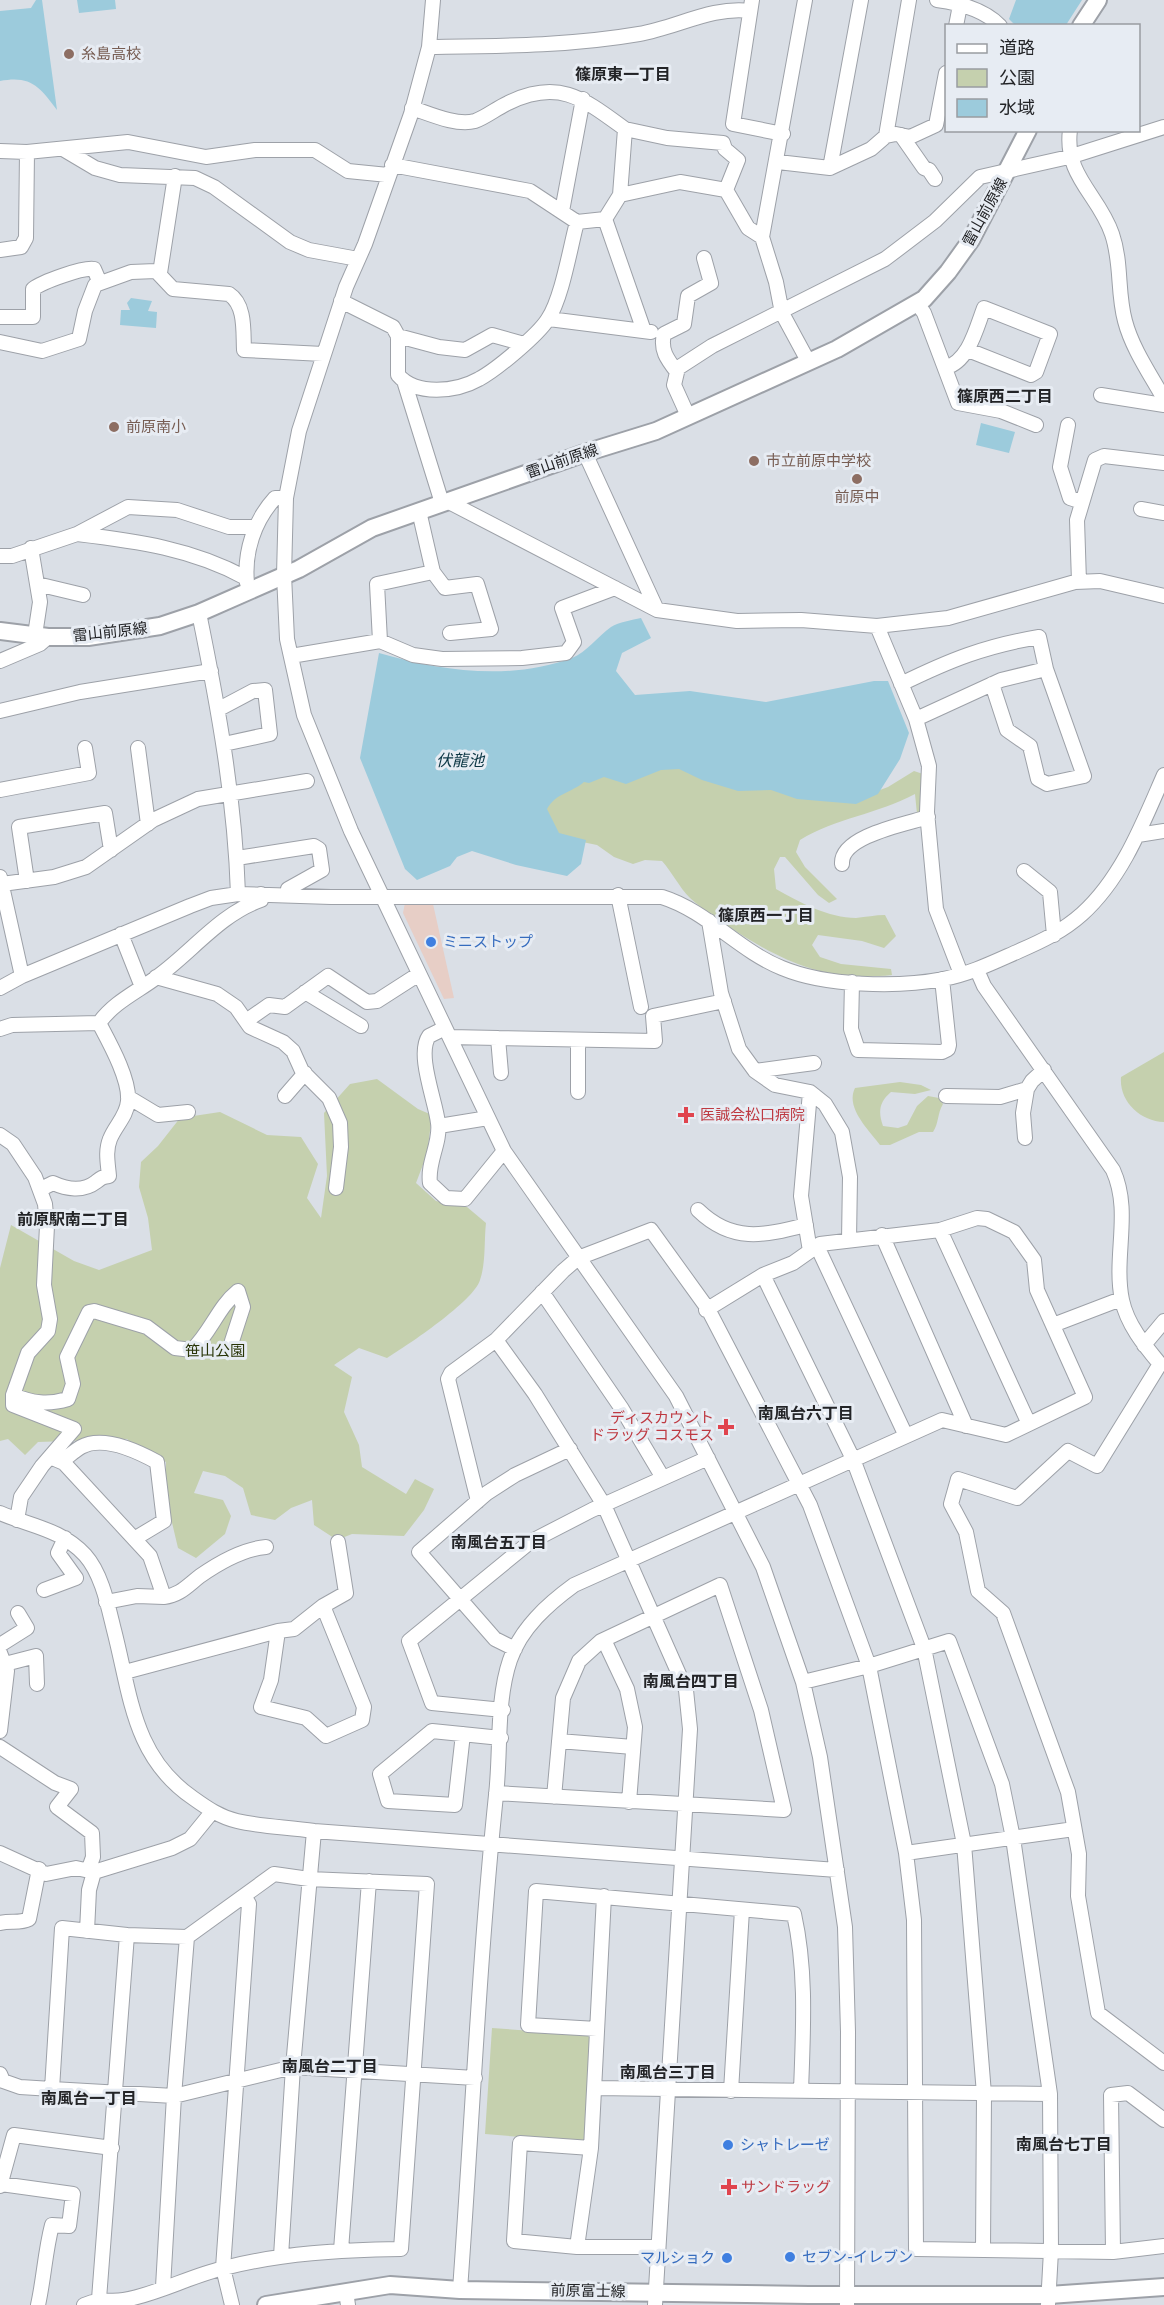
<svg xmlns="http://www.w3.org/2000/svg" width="1164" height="2305" font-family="'Varela Round','Noto Sans JP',sans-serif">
	<rect width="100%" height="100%" fill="#dadfe6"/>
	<!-- commercial -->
	<path fill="#e7cec6" d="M405,903L433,904L454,998L444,999L403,913Z"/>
	<!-- green -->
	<path fill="#c5d0ae" d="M677,763L861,797L888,787L914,771L923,774V812L917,814L915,794C878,814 836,818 800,840L796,852L805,867L837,899L829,903L818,895L785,857H780L774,869L776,889C799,902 829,918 856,918C866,917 875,915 885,915L896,936L884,948L862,941L818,935L812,945L820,957L841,964L891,969L892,975C827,982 784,963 731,928C717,918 702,909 690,898C679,887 672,872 662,861L645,860L633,864L614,857L597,845L558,837L544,809L549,797L587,776Z
		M1164,1052V1122C1140,1121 1119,1101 1121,1077Z
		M377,1079L418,1109L432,1115L427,1154L416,1183L436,1201L467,1207L486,1223C484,1240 486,1263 480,1280C474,1301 408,1345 387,1358L359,1348L334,1365L352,1377L344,1412L359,1445L362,1467L406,1494L415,1479L434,1489L424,1510L404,1536L352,1534L337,1540L314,1525L312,1500L291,1508L275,1520L251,1515L243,1488L225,1476L203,1471L194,1493L223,1500L231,1516L225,1534L196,1558L178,1548L165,1493L166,1462L140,1450L127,1439L38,1442L25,1455L8,1439L0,1441V1268L11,1225L74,1261L99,1270L152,1250L148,1218L139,1187L141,1162L158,1146L180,1118L220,1112L267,1135L301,1137L318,1164L307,1198L321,1218L327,1176L324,1113L350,1084Z
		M900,1082L921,1085L931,1090L915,1094L891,1092C879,1102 878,1112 883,1126L898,1128L907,1125L917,1106L928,1096L939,1098L943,1104C937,1114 939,1123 933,1132H919L890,1145H880C869,1130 845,1108 855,1088Z
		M492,2028L587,2035L590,2038L587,2136L581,2142L485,2134Z"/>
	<!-- water -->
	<path fill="#9ccbdc" d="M36,0H42L57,110C40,87 31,75 0,81V11L31,8Z
		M77,0H115L116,9L79,13Z
		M1016,0H1082L1066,25L1016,26L1009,19Z
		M131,298L152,301L148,311L157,312L156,328L120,325L121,310H130L127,303Z
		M981,423L1015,432L1009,453L976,445Z
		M641,618L651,638L622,653L616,671L635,695L690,691L766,702L874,681H888L909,733L900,759L878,794L856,804L797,799L771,790L738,791L702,780L679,769L661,770L626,784L604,777L589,783L584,782C571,793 556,793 547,809L559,833L586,840L581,864L567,876L516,865L472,851L457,857L450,866L417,880L405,869L360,758L379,653C441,671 509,681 572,658C586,653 598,636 611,627C619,622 632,620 641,618Z"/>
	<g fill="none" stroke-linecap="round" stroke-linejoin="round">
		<!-- minor casing -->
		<g stroke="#9da1a8" stroke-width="16">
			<path id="minor" d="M433,0L429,47L411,114L365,244L346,287L299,431L286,498L284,575L287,639L304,715L351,831L504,1151L676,1396L763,1567L803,1682L820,1757L845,1927L848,2032L847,2305
				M752,0L733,124L783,134
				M805,0L762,237L776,282L782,313L808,361
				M937,0C959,3 984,9 1000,26
				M956,26L961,0
				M429,47C498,46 570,46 639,34C676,28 712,6 750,11
				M625,129L667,138L723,143L725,149L738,160L726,190
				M1070,130C1064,176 1099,195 1112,234C1122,263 1117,292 1125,321C1132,348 1150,374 1164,399
				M901,135L924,168L929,170L935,179
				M886,136L909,0
				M63,149L95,168L120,175L195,178L214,187L290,242L309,250L358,259
				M0,151L27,152L128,142L206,157L255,150H315L348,171L388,175
				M778,162L830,168L871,149L886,136L896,134L910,137L936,125L946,73
				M392,165L530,191L577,222L605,219L620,195L625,129C584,99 559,78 508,103C497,108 486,117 475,121C456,126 430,114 412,108
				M830,168L861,0
				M620,195L680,182L726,190L748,228L762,237
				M562,211L583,99
				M605,219L644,331
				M0,250L21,247L26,238L27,152
				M160,273L175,176
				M341,301L393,327L398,336V375C416,396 456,392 479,379C496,370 538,335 548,319C562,298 570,248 577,222
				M917,303L924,313L958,403L1001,411L1036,425
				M0,317H33V289C42,282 83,267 94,269L100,283
				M549,319L651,332
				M398,336L439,347L465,350L492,335L524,344
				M0,342L42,351L79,339L85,311L95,285L131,272L156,271L173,289L229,294C246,305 243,332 244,350L323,354
				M945,368C969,361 976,329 984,308L1050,334L1036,372L1031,375L968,350
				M677,372C667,359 660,350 664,334L684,324L688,296L711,283L704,258
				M405,384L442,503
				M1101,395L1164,405
				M688,416L674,385L678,368L712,346L885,259L935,221L980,177L1069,157L1164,127
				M1068,425L1060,467L1070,498L1082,502
				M585,453L657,610
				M447,501L657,610L737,621L801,620L877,626L948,618L1075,582L1100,581L1164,596
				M1141,509L1164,513
				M419,511L433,572L445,588L477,584L491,629L450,633
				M77,534C137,541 193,549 246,578
				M31,548L40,602L35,635
				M0,556H12L77,534L128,507L177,510L229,527H254
				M1079,582L1077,520L1095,460L1104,456L1164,463
				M247,583C244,552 254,521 275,498H286
				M37,584L83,595
				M199,613C218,706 235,799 238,894
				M877,626L916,719L929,766L927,812L936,909L961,974
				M380,641L377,584L433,572
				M291,656L380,641L413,655L442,659L522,658L566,653L574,642L562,608L615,588
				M0,661L40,644L48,637
				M901,684C950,660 985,646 1039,637L1046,669L1084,776L1047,784L1038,779L1030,746L1007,730L992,684
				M219,709L253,691L265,690L270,734L224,744
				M0,711L80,692L211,671
				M916,719L1001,680L1046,669
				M138,748L148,824
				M0,790L89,773L85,748
				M1138,835L1164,831
				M237,858L314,846L319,849L322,870L288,889V895
				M842,864C840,836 906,824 928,817
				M1024,871L1050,892L1054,935
				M0,877L22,976
				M27,881L19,827L105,813L111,850
				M2,884L54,877L86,867L153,820L198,799L307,781
				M618,895L641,1007
				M709,921L721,993L739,1049L755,1071L775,1085L810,1092L825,1104L842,1132L850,1177L849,1240
				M121,934L142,987
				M977,970L984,986L1113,1170C1132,1212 1113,1256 1122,1300C1127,1324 1144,1345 1160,1364L1097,1466L1068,1451L1017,1498L958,1479L951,1504L966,1532L978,1591L1003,1613L1068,1792L1079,1854L1078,1896L1098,2013L1164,2063
				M156,977L217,994L236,1007L250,1027L283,1042L293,1051L302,1071L329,1098L340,1123L341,1147L336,1188
				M852,982L851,1029L858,1050L942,1052L948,1049L949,1045L942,979
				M0,988L22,976L190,906L211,898L238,894L331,897H662C707,911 739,951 782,968C825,986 897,988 943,979C970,974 994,962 1019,951C1042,941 1063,931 1082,914C1122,878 1143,823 1164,775
				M305,992L361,1026
				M246,1021L269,1005L285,1007L328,976L367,1002L377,1001L419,974
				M99,1023C114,1002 137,992 157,977C192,952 220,914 261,900V894
				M445,1028L429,1036C416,1054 436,1102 438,1123C441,1143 427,1162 430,1183L446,1198L465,1199L504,1151
				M0,1029L12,1025L99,1023
				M450,1037L655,1041L653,1016L724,1001
				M498,1038L501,1073
				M578,1040V1092
				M755,1071L814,1063
				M810,1092L801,1196L810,1251
				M285,1096L305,1073
				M946,1096L1000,1097L1027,1089L1032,1081L1044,1070
				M128,1097L158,1115L188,1112
				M439,1126L488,1118
				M0,1135L13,1144L35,1177L45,1204L47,1226L44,1285L50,1319L48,1331L28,1353L13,1395V1405L74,1429L42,1466L21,1497L17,1520
				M1025,1138L1023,1113L1027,1089
				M41,1189L53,1183C66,1189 83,1192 96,1182C101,1178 102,1177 109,1176C108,1164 105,1151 110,1139C115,1126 127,1116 128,1101C130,1079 109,1042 99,1023
				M698,1210C732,1243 763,1236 806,1225
				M940,1230L1029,1424
				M882,1235L966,1426
				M817,1246L906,1436
				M763,1275L853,1459L924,1648L964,1844L984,2094L983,2250
				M542,1292L622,1409L663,1478
				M1053,1325L1121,1299
				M496,1340L535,1394L604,1505L686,1690L690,1729L655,2305
				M1144,1345L1164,1321
				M13,1395C32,1403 48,1405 68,1399L73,1384L67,1357L89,1312L94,1311L147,1327L175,1348L192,1350C211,1332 218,1307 238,1291L243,1307L232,1341
				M50,1457L64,1463L150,1556L164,1597C180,1595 187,1586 200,1576C220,1562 243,1549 266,1547
				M62,1461C68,1457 74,1451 81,1447C103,1435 137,1451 157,1462L164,1521L134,1539
				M478,1501L448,1379L451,1373L496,1340L563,1271L578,1258L651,1230L708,1309L810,1505L869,1666L906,1853L914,1920L916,2249L1113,2252L1164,2246
				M0,1513C30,1526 61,1529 85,1555C102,1574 108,1606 114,1630C131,1696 133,1757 193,1798C207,1808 220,1817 237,1821C262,1827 289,1827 314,1831L837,1870
				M44,1590L76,1578L58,1553L65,1538
				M106,1602L137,1596L164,1597
				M323,1606L346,1593L338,1542
				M604,1640L627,1689L635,1727L629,1802
				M0,1645L27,1628L18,1613
				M515,1649L495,1639L419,1552L487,1493L515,1475L570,1449
				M0,1653L7,1671L0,1731
				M5,1664L36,1656L37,1684
				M125,1672L278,1631L271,1680L261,1707L306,1718L326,1736L362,1720L364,1707L323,1606L294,1629L278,1631
				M803,1682L869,1666L949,1641L1002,1784L1013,1838L1050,2094L1051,2251L1048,2305
				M503,1710L432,1703L409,1641L530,1542L592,1510L708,1458
				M463,1734L455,1805L388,1801L380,1774L432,1731L501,1738
				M559,1741L633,1747
				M0,1747L55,1783L71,1789L57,1807L92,1833L93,1857L88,1871
				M496,1793L784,1810L761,1710L720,1585L601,1641L579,1661L563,1698L554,1797
				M0,1853L46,1874L76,1868L94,1872L172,1848L190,1839L212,1812
				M906,1853L1074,1829
				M0,1923C11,1920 19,1924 29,1919L39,1869
				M87,1931L89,1890L94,1872
				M597,2029L528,2025L536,1891L794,1914C807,1972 803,2032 801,2091
				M0,2074L3,2081L20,2087L52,2089L62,1928L127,1935
				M595,2088L1050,2094
				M52,2089L174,2096L293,2067L475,2078
				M731,2091L742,1910
				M591,2148L520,2143L514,2241L577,2247H657
				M1,2184L73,2194L69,2226L52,2225C45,2252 44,2278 38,2305
				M0,2186L14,2135L112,2148
				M577,2247L591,2148L604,1896
				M341,2250L369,1881
				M1113,2252L1111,2095L1128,2093L1164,2120
				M281,2256L293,2067L314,1831
				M163,2287L174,2096L187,1937
				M460,2290C472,2125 479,1959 496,1795C501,1752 496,1701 510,1660C521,1628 548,1604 574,1585L942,1420L1006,1435L1085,1397L1037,1290L1034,1260L1014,1232L987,1219L977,1218L940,1230L820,1244L793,1263L763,1275L706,1310
				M346,2292L348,2305
				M84,2305C103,2297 107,2303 124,2300C158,2294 190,2276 224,2268C282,2253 341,2250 401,2249L427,1884L309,1879L274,1874L187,1937L127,1935L99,2299
				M232,2305L223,2268L249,1904L244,1896"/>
		</g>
		<!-- major casing -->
		<g stroke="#9da1a8" stroke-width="20">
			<path id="major" d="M1081,26L1098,0
				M0,631L48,637H88L160,626L199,613L299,569L372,528L585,453L656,431L837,349L924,299L948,272L971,240L1028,130
				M266,2305L390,2285L460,2290L809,2295H1049L1164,2287"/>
		</g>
		<!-- minor -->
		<use href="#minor" stroke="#fff" stroke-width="14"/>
		<!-- major -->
		<use href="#major" stroke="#fff" stroke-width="16"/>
	</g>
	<!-- markers -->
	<g fill="#8d6e63" stroke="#e7ecf3" stroke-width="2">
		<circle cx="69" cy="54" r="6"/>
		<circle cx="114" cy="427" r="6"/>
		<circle cx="754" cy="461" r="6"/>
		<circle cx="857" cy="479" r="6"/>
	</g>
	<g fill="#3f7fe0" stroke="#e7ecf3" stroke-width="2">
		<circle cx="431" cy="942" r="6"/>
		<circle cx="728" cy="2145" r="6"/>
		<circle cx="790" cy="2257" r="6"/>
		<circle cx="727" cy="2258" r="6"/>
	</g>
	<g fill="#e0444e" stroke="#e7ecf3" stroke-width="2">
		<path d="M683 1106h6v6h6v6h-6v6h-6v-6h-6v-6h6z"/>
		<path d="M723 1418h6v6h6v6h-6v6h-6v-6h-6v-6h6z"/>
		<path d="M726 2178h6v6h6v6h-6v6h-6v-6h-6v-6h6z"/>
	</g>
	<g text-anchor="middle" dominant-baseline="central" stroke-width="6" stroke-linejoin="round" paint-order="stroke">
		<!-- education labels -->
		<g font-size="15" fill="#785e54" stroke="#e7ecf3" text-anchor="start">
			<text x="81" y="54">糸島高校</text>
			<text x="126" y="427">前原南小</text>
			<text x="766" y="461">市立前原中学校</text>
			<text x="857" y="497" text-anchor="middle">前原中</text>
		</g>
		<!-- street labels -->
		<g font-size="15" fill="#232427" stroke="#e7ecf3">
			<text transform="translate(985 212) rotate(-61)">雷山前原線</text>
			<text transform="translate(562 461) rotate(-19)">雷山前原線</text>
			<text transform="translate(110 632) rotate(-6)">雷山前原線</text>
			<text transform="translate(588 2291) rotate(1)">前原富士線</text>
		</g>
		<!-- shop labels -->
		<g font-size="15" fill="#366cbe" stroke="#e7ecf3" text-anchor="start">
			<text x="443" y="942">ミニストップ</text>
			<text x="740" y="2145">シャトレーゼ</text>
			<text x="802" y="2257">セブン-イレブン</text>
			<text x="715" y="2258" text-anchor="end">マルショク</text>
		</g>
		<!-- health labels -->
		<g font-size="15" fill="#be3a42" stroke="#e7ecf3" text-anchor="start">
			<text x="700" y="1115">医誠会松口病院</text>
			<text x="714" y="1418" text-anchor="end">ディスカウント<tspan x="714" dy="17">ドラッグ コスモス</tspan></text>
			<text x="741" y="2187">サンドラッグ</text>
		</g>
		<!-- park labels -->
		<g font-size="15" fill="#293507" stroke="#e7ecf3">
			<text x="215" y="1351">笹山公園</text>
		</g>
		<!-- neighbourhood labels -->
		<g font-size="16" font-weight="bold" fill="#232427" stroke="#e7ecf3">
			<text x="623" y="75">篠原東一丁目</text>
			<text x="1005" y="397">篠原西二丁目</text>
			<text x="766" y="916">篠原西一丁目</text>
			<text x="73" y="1220">前原駅南二丁目</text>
			<text x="806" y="1414">南風台六丁目</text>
			<text x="499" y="1543">南風台五丁目</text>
			<text x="691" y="1682">南風台四丁目</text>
			<text x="330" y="2067">南風台二丁目</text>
			<text x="668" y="2073">南風台三丁目</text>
			<text x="89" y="2099">南風台一丁目</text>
			<text x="1064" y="2145">南風台七丁目</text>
		</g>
		<!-- water labels -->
		<g font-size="16" font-style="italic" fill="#0c3644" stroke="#e7ecf3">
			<text x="460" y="761">伏龍池</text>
		</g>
	</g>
	<!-- legend -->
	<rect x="945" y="24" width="195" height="108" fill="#e7ecf3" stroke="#999ca1" stroke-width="1.5"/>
	<rect x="957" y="44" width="30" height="9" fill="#ffffff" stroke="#999ca1" stroke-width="1.5"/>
	<text x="999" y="54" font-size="18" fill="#232427">道路</text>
	<rect x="957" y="69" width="30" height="18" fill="#c5d0ae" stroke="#999ca1" stroke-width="1.5"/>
	<text x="999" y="84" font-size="18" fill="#232427">公園</text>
	<rect x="957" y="99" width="30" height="18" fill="#9ccbdc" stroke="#999ca1" stroke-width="1.5"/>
	<text x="999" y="114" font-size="18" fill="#232427">水域</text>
</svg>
